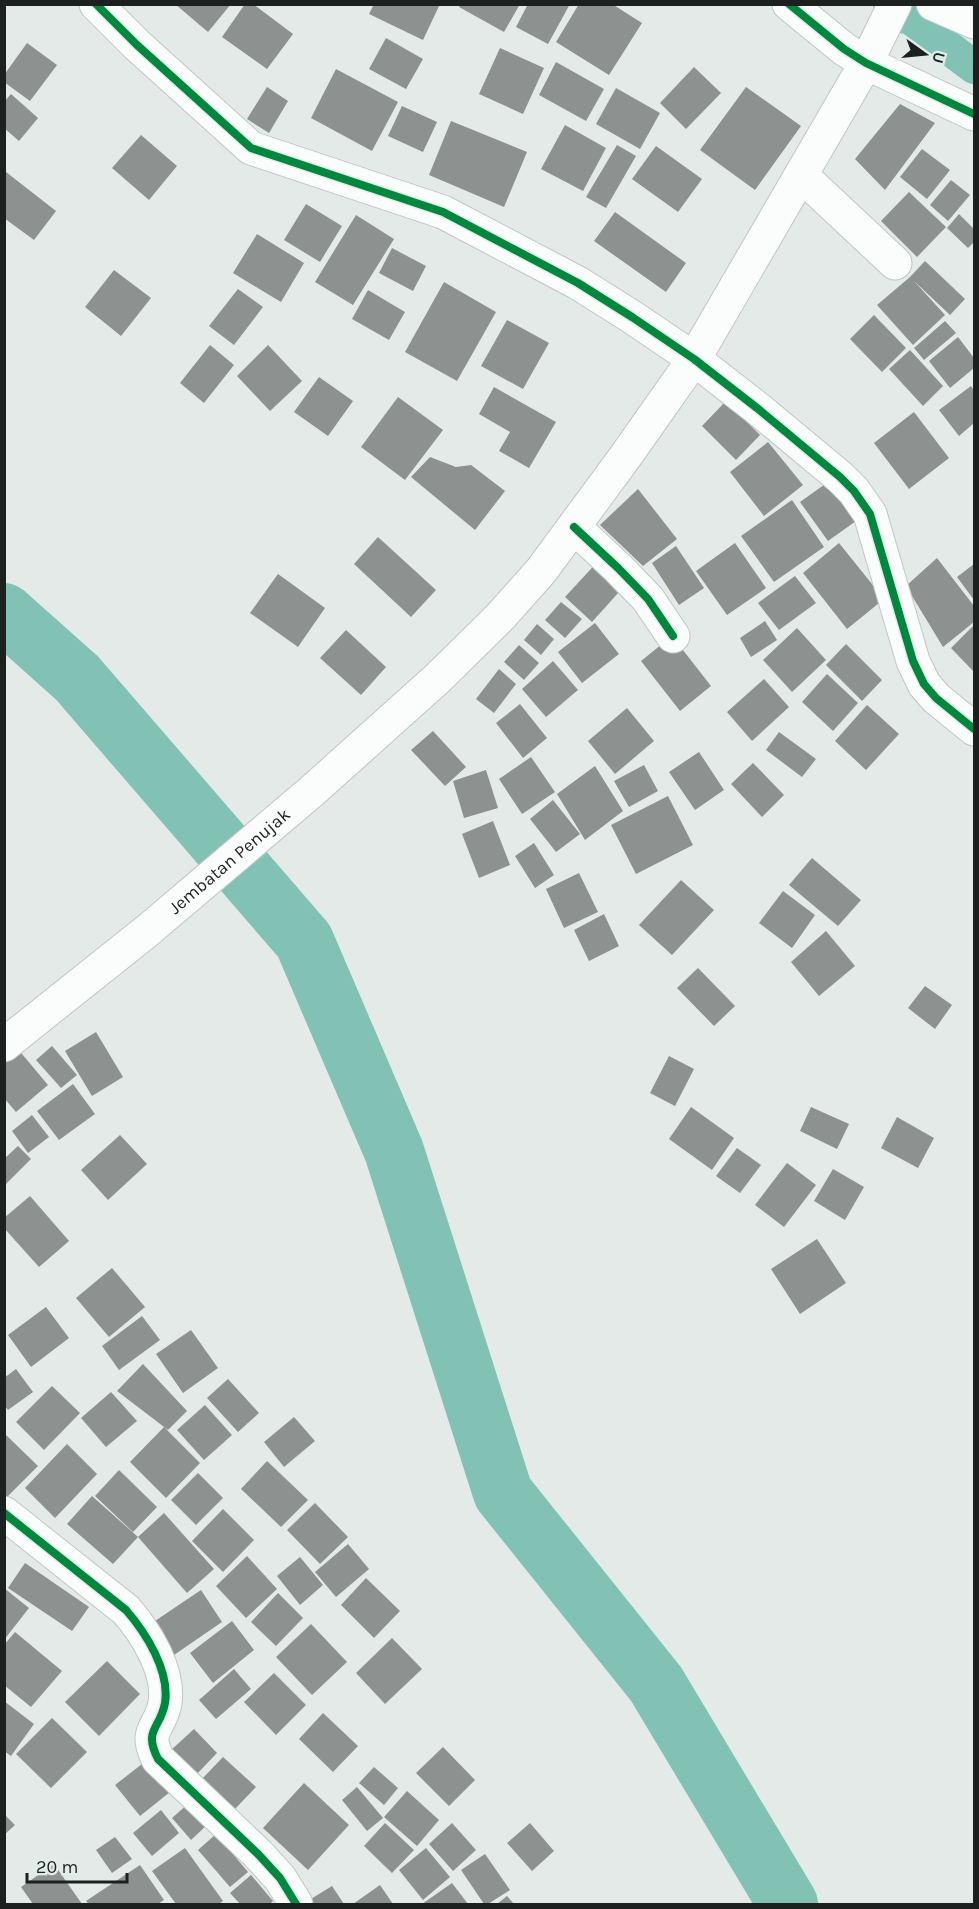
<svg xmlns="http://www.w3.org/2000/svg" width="979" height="1909" font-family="Karla,sans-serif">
	<rect width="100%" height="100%" fill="#e4eae8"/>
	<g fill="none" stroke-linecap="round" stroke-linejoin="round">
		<!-- canal -->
		<path stroke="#81c2b4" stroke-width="34" d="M890,4L974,67"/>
		<!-- river -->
		<path stroke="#81c2b4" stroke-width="60" d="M4,613L77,678L304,941L394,1151L503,1493L656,1684L788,1904"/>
	</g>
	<!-- building -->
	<path fill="#8d9190" d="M175,4H231L208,32Z
		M245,4H253L293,34L267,69L222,37Z
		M374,4H440L423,40L369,14Z
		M461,4H520L504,32L459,7Z
		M528,4H570L548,44L516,27Z
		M579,4H612L642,23L609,75L556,42Z
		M386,38L423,59L406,89L369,69Z
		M27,43L57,65L30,101L4,82V75Z
		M500,48L544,68L523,114L479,94Z
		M556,62L604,89L586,121L539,95Z
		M694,67L721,93L686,129L660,103Z
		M336,69L398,102L372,151L311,118Z
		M267,87L288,101L269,133L247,119Z
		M746,87L801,126L755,190L700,150Z
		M616,88L660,113L640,149L596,124Z
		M11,94L38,118L19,141L4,128V102Z
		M900,104L935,123L885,190L855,159Z
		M402,106L437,122L423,152L388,136Z
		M451,121L527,152L504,207L429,175Z
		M565,125L606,148L583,191L541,169Z
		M141,135L177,166L149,200L112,168Z
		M617,145L636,156L606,208L586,197Z
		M656,146L702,179L678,212L632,179Z
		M922,149L950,170L927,199L900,177Z
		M6,172L56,211L34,240L4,218Z
		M951,180L970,195L948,221L930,205Z
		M909,192L946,227L917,257L881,221Z
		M306,204L342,226L320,262L284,240Z
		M615,212L686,263L666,292L594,241Z
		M959,214L974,229V242L968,248L947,228Z
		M356,215L394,239L353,305L315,282Z
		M257,234L304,263L281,302L233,273Z
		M392,248L426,266L413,291L379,273Z
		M925,261L965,299L950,315L914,281L945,315L913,345L877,305L910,277Z
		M114,270L151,298L121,336L85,307Z
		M444,282L496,312L457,381L405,352Z
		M238,289L263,307L234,345L209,326Z
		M368,290L405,312L389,340L352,319Z
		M874,315L906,348L882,372L850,339Z
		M507,320L549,343L523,389L481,366Z
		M945,321L956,333L924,360L914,348Z
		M958,337L974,358V368L950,388L929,361Z
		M210,345L234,365L204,403L180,383Z
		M268,345L302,381L270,411L237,376Z
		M910,350L943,386L923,406L889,369Z
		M319,377L353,401L328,436L294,412Z
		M971,386L974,391V423L959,436L939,410Z
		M494,387L556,422L529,468L499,451L510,432L479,414Z
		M398,397L443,430L405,480L361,447Z
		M726,401L760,435L736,460L702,426Z
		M914,412L949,458L909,489L874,443Z
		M768,442L803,485L764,516L730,472Z
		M430,457L456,467L471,465L505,491L475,530L411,477Z
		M828,482L856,521L828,541L800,502Z
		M638,489L677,539L643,566L600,525Z
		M792,500L824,547L774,582L741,536Z
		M378,537L436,590L411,617L354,564Z
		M735,543L766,588L727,615L696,571Z
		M839,543L884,599L847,629L803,573Z
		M676,546L704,588L679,605L652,563Z
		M601,558L628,582L592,622L565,597Z
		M937,558L974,606V622L943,647L906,586Z
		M974,564V600L957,577Z
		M278,574L325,608L298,647L250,613Z
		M795,576L816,603L779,630L758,603Z
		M561,602L582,619L565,638L545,620Z
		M765,621L777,640L751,657L740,638Z
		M595,623L619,654L582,683L558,652Z
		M537,624L554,639L541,655L524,640Z
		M974,625V672L951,648Z
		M797,628L826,660L792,692L763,660Z
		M346,630L386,667L361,695L320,658Z
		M672,636L711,686L680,711L641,661Z
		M846,644L882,680L862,701L826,665Z
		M519,645L539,663L524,680L504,662Z
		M553,661L578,690L546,717L522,689Z
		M499,669L516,684L494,713L476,699Z
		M827,674L858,703L833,731L802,702Z
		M764,679L789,707L752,741L727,712Z
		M520,704L547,738L523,758L496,723Z
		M867,705L899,734L866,770L835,741Z
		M627,708L654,741L615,774L588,741Z
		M433,731L466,767L445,786L411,750Z
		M779,732L816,759L802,777L766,750Z
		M699,752L724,790L695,810L669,772Z
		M531,757L555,792L522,814L499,779Z
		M753,763L784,795L762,817L731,784Z
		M644,765L658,791L629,807L614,781Z
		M595,766L623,811L585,840L557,794Z
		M486,770L498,808L464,818L453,781Z
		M668,796L693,845L636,874L611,825Z
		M553,800L580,834L556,852L530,819Z
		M493,821L510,865L479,878L462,834Z
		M534,843L554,875L535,888L515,856Z
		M812,858L861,900L838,926L789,885Z
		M579,873L598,912L564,928L546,889Z
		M681,880L714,910L672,955L639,925Z
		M783,891L815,915L792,948L759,923Z
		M604,914L619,946L589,961L574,930Z
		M826,931L855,966L819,996L791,962Z
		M698,968L735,1006L714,1026L677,988Z
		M925,986L952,1005L935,1029L908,1008Z
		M96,1032L123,1077L92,1096L65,1051Z
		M52,1046L77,1075L61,1088L36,1060Z
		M17,1048L48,1085L16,1112L4,1098V1059Z
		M669,1056L694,1069L675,1106L650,1093Z
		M73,1084L95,1114L59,1140L37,1111Z
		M691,1107L734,1138L712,1170L669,1139Z
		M811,1107L849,1124L837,1149L800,1131Z
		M32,1115L49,1137L28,1153L12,1131Z
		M897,1117L934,1138L918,1168L881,1148Z
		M120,1135L147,1164L108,1200L81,1170Z
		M18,1146L31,1159L4,1186V1159Z
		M737,1148L761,1165L740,1193L716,1176Z
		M787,1163L816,1185L784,1227L755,1205Z
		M833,1169L864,1187L845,1220L814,1201Z
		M30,1196L69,1241L39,1267L4,1228V1218Z
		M817,1239L846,1283L800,1314L771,1269Z
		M112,1268L145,1307L109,1337L76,1298Z
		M46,1307L69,1338L31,1367L8,1335Z
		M142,1316L160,1340L119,1370L102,1346Z
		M191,1330L218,1368L183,1393L156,1354Z
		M143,1364L187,1411L168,1430L117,1391Z
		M16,1369L33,1392L8,1410L4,1405V1378Z
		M228,1379L259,1413L238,1432L207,1398Z
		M52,1386L80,1413L44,1450L16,1422Z
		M111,1392L137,1421L106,1447L81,1418Z
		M205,1405L232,1435L204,1460L177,1430Z
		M294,1417L315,1441L284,1467L264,1442Z
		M164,1427L200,1463L166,1498L130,1462Z
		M4,1433L38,1466L4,1500Z
		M67,1444L97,1474L55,1518L25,1488Z
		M267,1461L308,1500L281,1527L241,1489Z
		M119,1470L157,1507L133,1532L95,1496Z
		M198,1473L223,1498L196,1525L171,1500Z
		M92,1496L138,1537L113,1564L67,1524Z
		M315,1503L348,1537L320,1564L287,1530Z
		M223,1509L254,1540L223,1572L192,1541Z
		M164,1513L214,1569L187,1593L138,1537Z
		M348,1544L369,1569L336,1597L315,1572Z
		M247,1556L277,1589L246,1618L216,1586Z
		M300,1557L323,1585L300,1605L277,1576Z
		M25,1563L89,1607L72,1631L8,1588Z
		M366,1578L400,1611L374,1638L341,1605Z
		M4,1588L29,1608L4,1640Z
		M201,1590L222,1622L174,1655L152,1623Z
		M278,1593L303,1618L276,1646L251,1622Z
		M232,1621L254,1650L213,1683L190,1653Z
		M311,1624L347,1662L312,1695L276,1657Z
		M15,1632L62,1671L31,1707L4,1685V1645Z
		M392,1638L422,1669L385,1704L356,1673Z
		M107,1661L140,1694L99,1736L65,1702Z
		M234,1669L251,1689L216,1719L199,1700Z
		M274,1673L306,1705L276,1735L244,1702Z
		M4,1701L34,1724L11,1756L4,1751Z
		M323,1713L358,1746L333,1772L299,1739Z
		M52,1718L87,1752L51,1788L16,1754Z
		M194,1729L217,1753L195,1776L170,1751Z
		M443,1747L475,1780L449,1806L416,1773Z
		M151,1757L175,1788L140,1816L115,1785Z
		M223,1757L256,1787L234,1810L202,1779Z
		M374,1767L398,1788L384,1805L359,1783Z
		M304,1783L349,1825L308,1870L263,1828Z
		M357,1787L383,1818L367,1831L342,1800Z
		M407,1791L439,1820L417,1846L384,1817Z
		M189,1803L208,1824L191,1840L172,1818Z
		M161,1810L179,1833L152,1856L133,1833Z
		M4,1814L15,1825L4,1835Z
		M385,1823L414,1850L392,1873L364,1846Z
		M452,1823L476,1850L453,1871L429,1844Z
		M530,1823L554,1851L532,1871L507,1843Z
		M216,1834L248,1872L230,1887L198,1850Z
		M115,1837L132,1859L112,1873L96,1850Z
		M185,1848L223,1901L219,1904H176L152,1871Z
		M426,1848L450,1877L423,1900L399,1870Z
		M485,1854L510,1890L488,1904H484L461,1870Z
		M54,1864L82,1904H33L21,1887Z
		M140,1865L164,1900L158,1904H89L86,1901Z
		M251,1875L273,1901L270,1904H240L230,1893Z
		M452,1883L468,1904H422Z
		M380,1885L393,1904H353Z
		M332,1886L344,1904H308L306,1902Z
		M507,1896L514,1904H497Z"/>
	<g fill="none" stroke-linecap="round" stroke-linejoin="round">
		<!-- minor casing -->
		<g stroke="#c1c6c4" stroke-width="35">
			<path id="minor" d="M96,4L137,45L251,148L443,212L578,283L632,317L694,359L757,408L840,477L854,491L870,514L913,661L924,684L936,698L974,729
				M789,4L844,49L866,63L974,114
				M933,4L974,22
				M801,175L895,263
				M574,527L618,568L648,599L673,636
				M4,1513L126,1610C146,1633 170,1671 165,1703C160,1730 143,1729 158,1759L258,1854L280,1878L296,1904"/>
		</g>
		<!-- major casing -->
		<g stroke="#c1c6c4" stroke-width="35">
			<g id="major">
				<path id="s1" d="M4,1045L147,931L312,791L438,678L500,617L541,571L625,457L694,359L866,63L895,4"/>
			</g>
		</g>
		<!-- minor -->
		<use href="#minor" stroke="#fbfcfc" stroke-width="33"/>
		<!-- major -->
		<use href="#major" stroke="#fbfcfc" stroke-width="33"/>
		<!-- cycleway casing -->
		<g stroke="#e1ede9" stroke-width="11">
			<path id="cycleway" d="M96,4L137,45L251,148L443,212L578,283L632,317L694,359L757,408L840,477L854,491L870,514L913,661L924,684L936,698L974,729
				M789,4L844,49L866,63L974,114
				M574,527L618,568L648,599L673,636
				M4,1513L126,1610C146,1633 170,1671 165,1703C160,1730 143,1729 158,1759L258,1854L280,1878L296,1904"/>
		</g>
		<!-- cycleway -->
		<use href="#cycleway" stroke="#00873e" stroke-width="8"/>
	</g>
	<g text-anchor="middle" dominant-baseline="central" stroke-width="6" stroke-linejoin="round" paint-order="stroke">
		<!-- street labels -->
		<g font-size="18" fill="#1c201f" stroke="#e1ede9">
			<text stroke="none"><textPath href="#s1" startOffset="291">Jembatan Penujak</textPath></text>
		</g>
	</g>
	<!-- border -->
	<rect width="979" height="1909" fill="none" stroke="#1c201f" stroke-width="12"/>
	<!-- north arrow -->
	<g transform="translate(925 54) rotate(105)" stroke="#e1ede9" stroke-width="4.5" paint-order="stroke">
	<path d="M0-4.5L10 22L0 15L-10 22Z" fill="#1c201f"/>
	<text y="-9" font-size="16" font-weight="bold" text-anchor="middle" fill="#1c201f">U</text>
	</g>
	<!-- scale -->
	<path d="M27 1873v9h100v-9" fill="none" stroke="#1c201f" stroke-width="3"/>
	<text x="36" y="1873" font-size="18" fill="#1c201f" stroke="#e1ede9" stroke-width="4.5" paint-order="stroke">20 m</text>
</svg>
